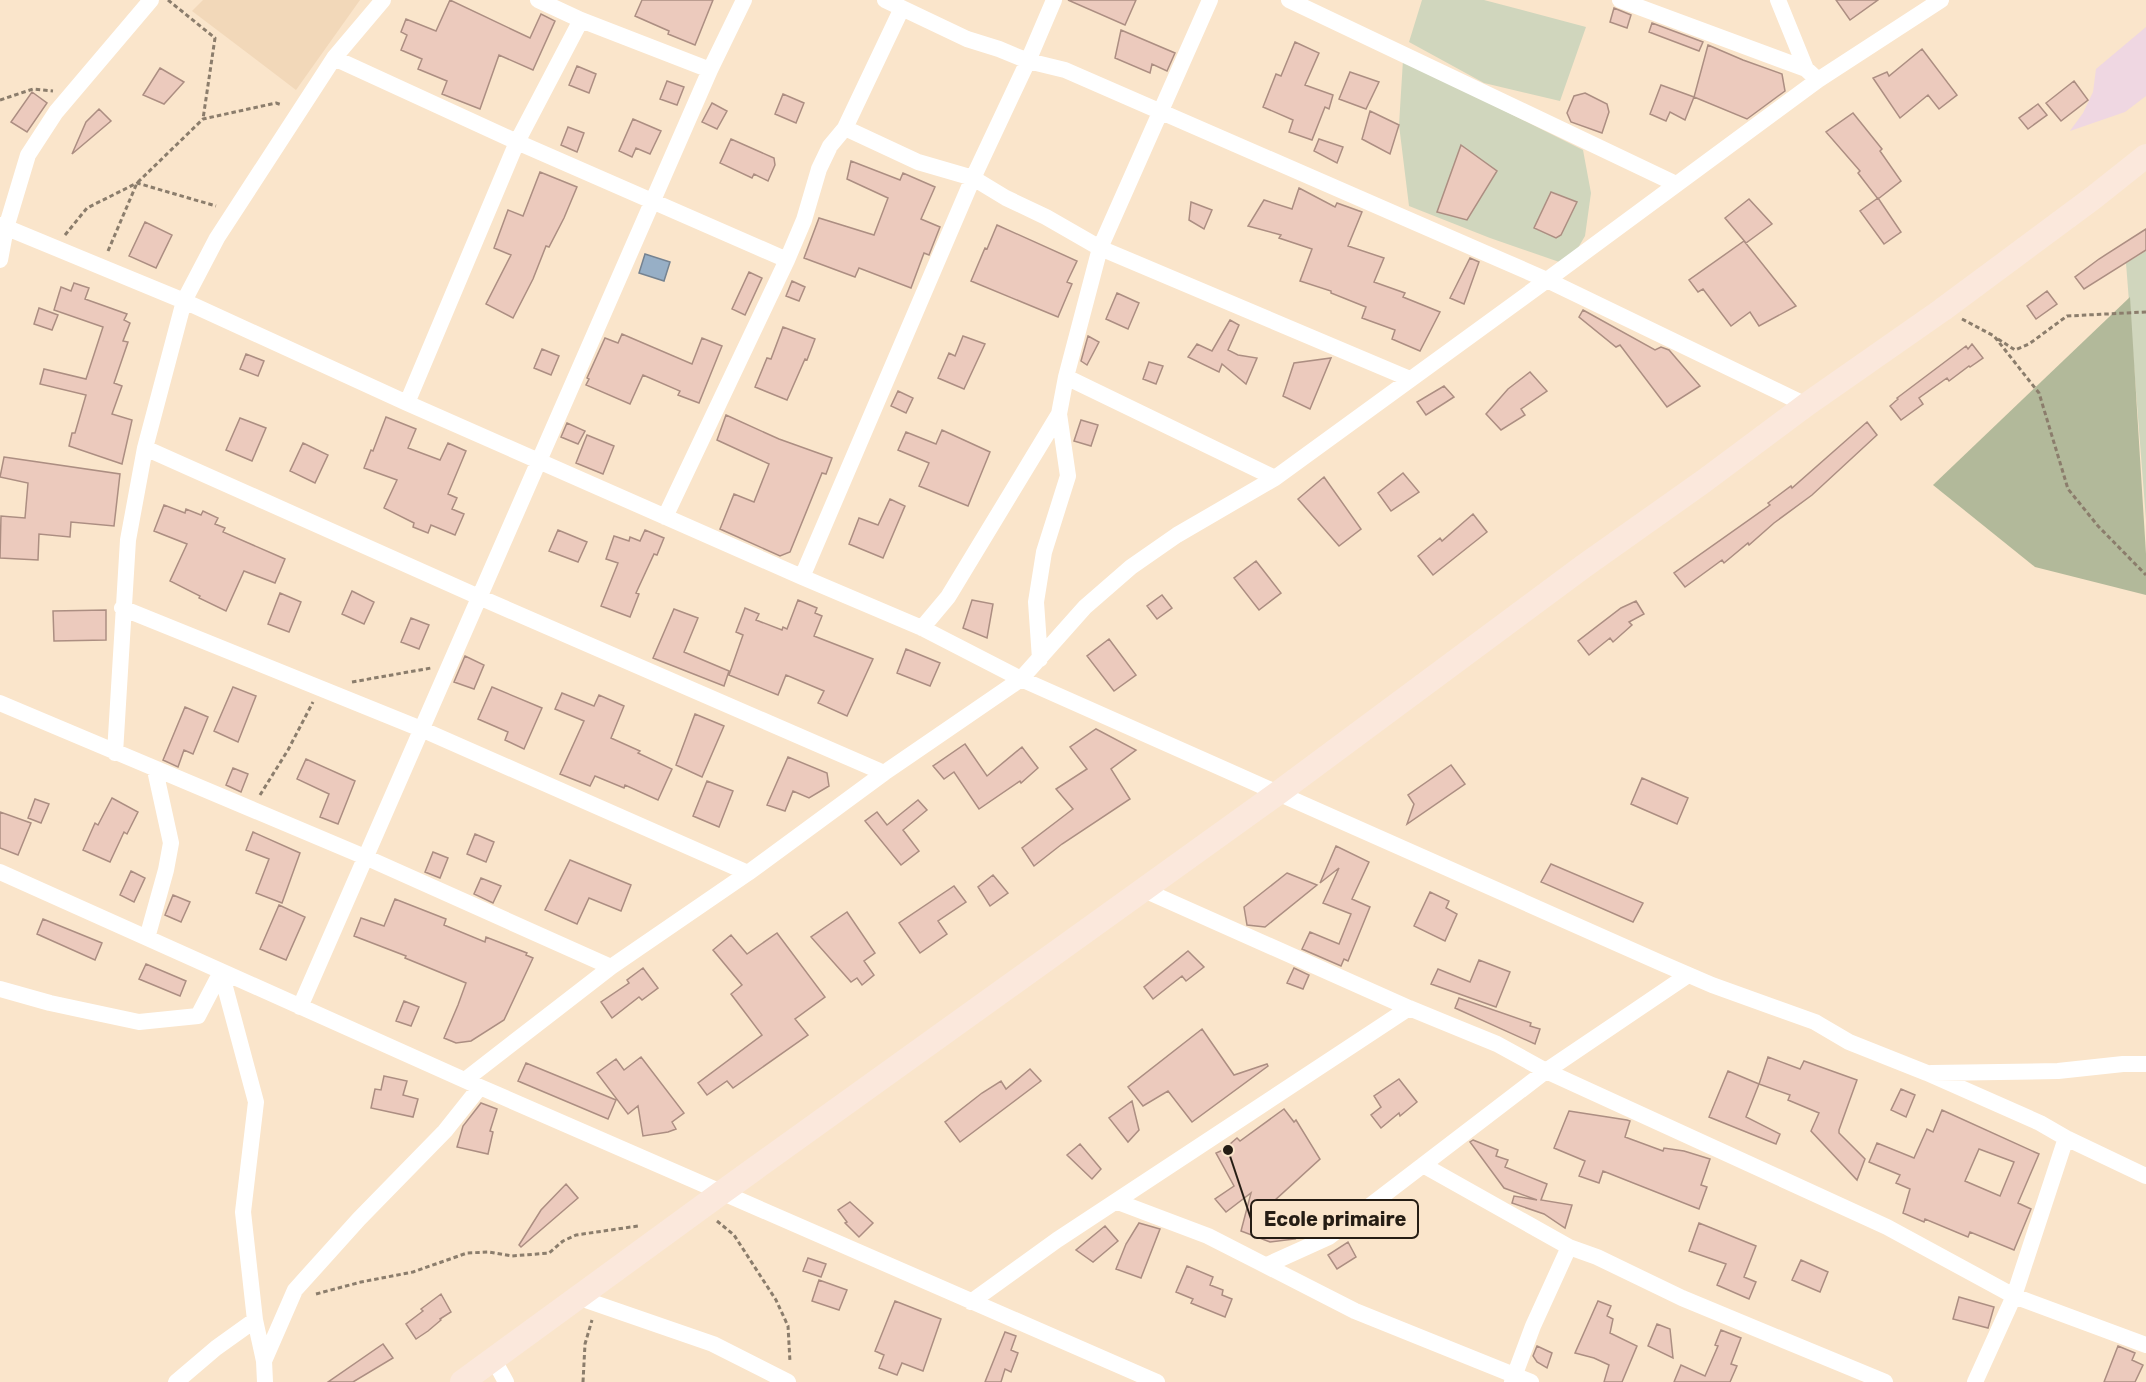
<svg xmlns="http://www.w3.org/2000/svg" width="2146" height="1382" font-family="Rubik,sans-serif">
	<rect width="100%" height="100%" fill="#fae5cb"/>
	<!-- commercial -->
	<path fill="#efd7e2" d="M2146,27V96L2125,112L2070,131L2083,113L2093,92L2096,69Z"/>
	<!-- built -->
	<path fill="#f2d8b9" d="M203,0H360L296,90L192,11Z"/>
	<!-- green -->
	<path fill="#d0d6bd" d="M1422,0H1484L1586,27L1560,101L1484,83L1409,42Z
		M1403,60L1583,150L1591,193L1585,236L1568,265L1490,238L1409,206L1399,125Z
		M2146,251V520L2126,263Z"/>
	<!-- forest -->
	<path fill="#b2b99a" d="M2130,297L2146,554V595L2035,567L1933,485Z"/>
	<!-- water -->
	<path fill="#97afc6" stroke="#758391" stroke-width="1.5" d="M645,254L670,262L664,281L639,273Z"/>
	<!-- building -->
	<path fill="#eccabd" stroke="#ac8e82" stroke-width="1.5" fill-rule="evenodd" d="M450,0L530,38L541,14L555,21L533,70L499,55L480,109L442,94L447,81L418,69L422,59L401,50L407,35L401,32L406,19L436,31Z
		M642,0H713L695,45L668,34L669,31L635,16Z
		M1068,0H1136L1125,25Z
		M1836,0H1878L1850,20Z
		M1614,8L1631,15L1627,28L1610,22Z
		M1652,23L1703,42L1699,51L1649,32Z
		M1121,30L1175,53L1167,71L1152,64L1150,73L1115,58Z
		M1295,42L1319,53L1305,85L1333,95L1329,109L1325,107L1312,140L1289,132L1293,120L1263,107L1276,74L1281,76Z
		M1708,45L1743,60L1782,74L1785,91L1747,119L1694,97Z
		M1922,49L1957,95L1939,109L1928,95L1900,118L1873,78L1887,72L1889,76Z
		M577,66L596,74L589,93L569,85Z
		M160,68L184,82L164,104L143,95Z
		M1350,72L1379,82L1366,109L1339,99Z
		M667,81L684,87L677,105L660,99Z
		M2074,81L2088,100L2061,121L2046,103Z
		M1661,85L1694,97L1685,120L1670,112L1666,121L1650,114Z
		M32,92L47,103L27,132L11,122Z
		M1585,93L1607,104L1609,112L1602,133L1571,122L1567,113L1574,96Z
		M783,94L804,103L796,123L775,114Z
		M712,103L727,111L717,129L702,122Z
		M2038,104L2047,115L2028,129L2019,118Z
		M99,109L111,121L72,154L86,122Z
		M1370,111L1399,125L1390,154L1362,139Z
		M1853,113L1882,149L1880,151L1901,181L1878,199L1858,173L1860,171L1826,132Z
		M633,119L661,131L650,154L636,148L632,157L619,151Z
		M568,127L584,133L577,152L561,145Z
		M731,139L774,158L775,165L768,181L754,174L752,178L720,163Z
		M1319,139L1343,147L1337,163L1314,151Z
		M1461,145L1497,171L1467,220L1437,212Z
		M851,161L900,180L903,173L935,187L921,219L940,227L929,255L924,253L911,288L859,268L855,277L804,258L819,218L874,235L888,198L847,179Z
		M540,172L577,187L564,218L549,247L546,246L533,279L513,318L486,304L511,255L494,248L508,210L523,216Z
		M1299,188L1335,207L1337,203L1362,212L1348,246L1384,258L1374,282L1405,293L1403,297L1440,312L1420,351L1392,339L1395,330L1362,318L1366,307L1331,293V291L1300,281L1312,249L1279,238L1281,235L1248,226L1264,200L1292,209Z
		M1551,192L1577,202L1561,235L1556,238L1534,228Z
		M1878,198L1901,232L1884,244L1860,211Z
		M1749,199L1772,224L1746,243L1725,218Z
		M1191,202L1212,210L1204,229L1189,220Z
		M145,222L172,235L156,268L129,256Z
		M997,225L1077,261L1067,282L1072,284L1058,317L971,281L985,248L987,249Z
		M2146,229V250L2084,289L2075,277L2099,259Z
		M1744,241L1796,306L1759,326L1750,312L1731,326L1703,289L1698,292L1689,280Z
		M1470,258L1479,262L1464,304L1450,298Z
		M749,272L762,278L745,315L732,309Z
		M792,281L805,287L799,301L786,296Z
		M74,283L89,288L85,299L127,314L124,320L130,323L123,341L128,342L114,383L122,386L112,414L132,420L122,464L69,446L72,433H75L86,395L40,384L44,369L86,379L103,327L54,310L61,287L71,291Z
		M2047,291L2057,304L2036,319L2027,306Z
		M1117,293L1139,303L1128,329L1106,319Z
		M39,308L58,315L52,330L34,324Z
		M1583,310L1655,350L1661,347L1669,350L1700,386L1667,407L1620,345L1616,347L1579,317Z
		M1230,320L1239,325L1228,350L1238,355L1257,358L1246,384L1222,364L1219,372L1188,357L1197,344L1212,351Z
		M783,327L815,339L807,360L805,359L787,400L755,387L767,358L771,359Z
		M622,334L692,364L702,338L722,346L699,403L678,395L680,391L643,375L630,404L586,385L589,379L587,378L605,338L618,343Z
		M963,336L985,344L964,389L938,378L949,353L955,356Z
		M1088,336L1099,342L1087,365L1081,361Z
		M1972,344L1983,358L1970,367L1969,366L1949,381L1947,378L1919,398L1923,404L1901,420L1890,406L1898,399L1897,398L1966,346L1968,349Z
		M542,349L559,356L551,375L534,368Z
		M246,354L264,361L258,376L240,369Z
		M1331,358L1310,409L1283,396L1294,363Z
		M1149,362L1163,366L1156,384L1143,379Z
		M1530,372L1547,391L1521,409L1525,415L1501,430L1486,414L1508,389Z
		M1444,386L1454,397L1426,415L1417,402Z
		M898,391L913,398L906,413L891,406Z
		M726,415L779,439L832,458L826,474L822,473L790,552L780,556L720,529L734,494L754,502L769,464L717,440Z
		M386,417L416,429L408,448L440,460L448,443L466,451L448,494L457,498L452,509L464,514L455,535L431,525L428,533L413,527L414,523L384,508L397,480L364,468L371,450L373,451Z
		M240,418L266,428L252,461L226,450Z
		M1081,420L1098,425L1091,446L1074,441Z
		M1867,422L1877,435L1812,495L1774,523L1749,545L1748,543L1724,563L1722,560L1685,587L1674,573L1770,505L1768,503L1791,486L1792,488Z
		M567,423L585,431L578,444L561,437Z
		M942,430L990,452L968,506L919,486L929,463L898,450L906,432L936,444Z
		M587,435L614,446L603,474L576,463Z
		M303,443L328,455L315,483L290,471Z
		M4,457L120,474L114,526L71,522L70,537L39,534L38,560L0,558L1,516L25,518L28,483L0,477Z
		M1403,473L1419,492L1391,511L1378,493Z
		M1324,477L1361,529L1339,546L1298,499Z
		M890,499L905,506L883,558L849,544L859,518L878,525Z
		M164,505L185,513L186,509L201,515L203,511L218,518L215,524L225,528L223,532L285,559L275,583L244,571L226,611L199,598L200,596L170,581L187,544L154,531Z
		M1473,514L1487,532L1433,575L1418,556L1440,538L1442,541Z
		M558,530L587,542L578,562L549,551Z
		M645,530L664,538L657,555L654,554L636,593L639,594L630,617L601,606L618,563L606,559L614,536L629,541L630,537L640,541Z
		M1256,561L1281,593L1259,610L1234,578Z
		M352,591L374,602L364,624L342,614Z
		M280,593L301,602L289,632L268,624Z
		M1162,595L1172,608L1157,619L1147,606Z
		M798,600L817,608L815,613L822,616L814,636L873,659L847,716L818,703L824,691L786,675L778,695L729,675L743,635L736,632L745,608L759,614L756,620L782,630L783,627L787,629Z
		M972,600L993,604L987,638L963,628Z
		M1636,601L1644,614L1629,622L1632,625L1613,642L1610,638L1589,655L1578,641L1621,608Z
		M674,609L698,618L684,652L729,671L724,686L653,658Z
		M106,610V640L54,641L53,611Z
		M411,618L429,625L419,649L401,642Z
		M1109,639L1136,675L1114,691L1087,656Z
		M906,649L940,663L930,686L897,673Z
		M465,656L484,665L474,689L454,682Z
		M233,687L256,696L238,742L214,731Z
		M492,687L542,708L524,749L505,740L508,732L478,719Z
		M562,693L594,706L599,695L624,706L611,738L640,751L638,753L672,769L658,800L625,785L624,788L595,776L590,786L560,774L584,721L555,709Z
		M185,707L208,717L193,754L184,750L178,767L163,760Z
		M695,714L724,726L702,777L676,765Z
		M1096,729L1136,750L1111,769L1130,799L1062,844L1034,866L1022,848L1073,809L1056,789L1087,769L1070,747Z
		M965,744L987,776L1022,747L1038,768L1021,783L1020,781L979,809L954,772L944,779L933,766Z
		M788,757L827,773L829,786L809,798L793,791L785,811L767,805Z
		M306,759L355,781L338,824L320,817L329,794L297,779Z
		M1451,765L1465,784L1407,824L1414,804L1408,795Z
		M233,768L248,774L241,792L226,785Z
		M1642,778L1688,798L1677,824L1631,804Z
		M707,781L733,791L719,827L693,816Z
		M112,798L138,812L127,834L124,832L110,862L83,850L95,823L98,825Z
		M35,799L49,804L41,823L28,818Z
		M918,800L927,810L903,830L919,851L901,865L865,821L877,812L887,825Z
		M0,812L31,823L18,855L0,848Z
		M253,832L300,853L282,903L256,893L269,859L246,850Z
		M475,834L494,842L486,862L467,854Z
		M1336,846L1369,862L1352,899L1370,907L1348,961L1344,959L1341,966L1302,949L1310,932L1339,944L1351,914L1323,903L1339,868L1320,883Z
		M433,852L448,858L440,878L425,872Z
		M570,860L631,885L621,911L589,898L577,924L545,910Z
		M1551,864L1643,903L1633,922L1541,882Z
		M131,871L145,878L134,902L120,895Z
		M1287,873L1317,885L1265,927L1247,925L1244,907Z
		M993,875L1008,893L990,906L978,887Z
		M481,878L501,886L493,903L474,894Z
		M954,886L966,902L938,921L947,934L920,953L899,923Z
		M1430,892L1449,901L1446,908L1457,914L1445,941L1414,926Z
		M173,895L190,902L181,922L165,915Z
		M395,899L446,919L444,925L485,942L486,937L527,953L526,955L533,958L504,1020L471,1041L456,1043L444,1038L458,1005L466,983L405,958L406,956L354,936L361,918L384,926Z
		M279,905L305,917L286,960L260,949Z
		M847,912L875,953L864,961L874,975L862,985L857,978L851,982L811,937Z
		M43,919L102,943L95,960L37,934Z
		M777,933L825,997L795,1019L808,1035L733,1088L727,1081L707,1095L698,1083L762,1035L731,994L742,985L713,950L731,935L747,954Z
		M1188,951L1204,967L1186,981L1182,976L1153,999L1144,987Z
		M1479,960L1510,972L1496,1007L1431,984L1438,969L1470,982Z
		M146,964L186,981L180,996L139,979Z
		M643,968L658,988L642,1000L639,997L612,1018L601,1002L629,983L627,980Z
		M1294,968L1309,975L1303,989L1287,983Z
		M1459,998L1531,1023L1530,1026L1540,1029L1535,1044L1455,1008Z
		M404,1001L419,1007L411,1026L396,1021Z
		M1202,1029L1234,1075L1267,1064L1268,1066L1192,1122L1168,1091L1143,1106L1128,1087Z
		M641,1057L684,1113L672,1122L676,1129L668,1132L643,1136L638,1106L628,1114L597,1073L616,1059L624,1070Z
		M1768,1057L1800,1069L1804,1061L1857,1080L1839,1130V1133L1865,1159L1857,1180L1811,1131L1819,1113L1788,1100L1790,1095L1759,1084Z
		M526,1063L616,1100L608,1119L518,1081Z
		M1030,1069L1041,1081L960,1142L945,1122L982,1093L1001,1081L1006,1089Z
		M1728,1071L1759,1084L1746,1117L1780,1134L1776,1144L1709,1117Z
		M384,1076L407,1081L403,1095L418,1099L413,1117L371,1108L375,1089L381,1090Z
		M1399,1079L1417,1102L1400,1116L1399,1113L1381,1128L1371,1115L1381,1107L1374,1096Z
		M1901,1089L1915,1095L1906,1117L1891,1110Z
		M1132,1101L1139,1130L1128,1142L1109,1118Z
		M481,1103L497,1109L490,1131L493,1132L488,1154L457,1147L463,1126Z
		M1284,1109L1294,1122L1296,1120L1320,1159L1273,1202L1295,1239L1270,1242L1241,1231L1251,1193L1226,1212L1215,1199L1234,1186L1216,1153L1223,1150L1237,1138L1240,1141Z
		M1942,1110L2039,1154L2018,1203L2031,1209L2014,1250L1970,1232L1968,1237L1925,1219L1924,1222L1903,1213L1910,1189L1896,1183L1900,1175L1869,1162L1877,1143L1914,1158L1927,1129L1933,1132ZM1979,1149L2014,1162L2000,1196L1965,1181Z
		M1569,1111L1627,1120L1630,1121L1625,1137L1663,1151L1664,1148L1684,1151L1710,1159L1701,1185L1707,1187L1699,1209L1603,1171L1599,1183L1579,1176L1585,1161L1554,1148Z
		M1473,1140L1498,1150L1496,1156L1508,1160L1505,1167L1547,1184L1541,1200L1572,1205L1565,1228L1544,1214L1512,1203L1514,1196L1537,1200L1504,1188L1470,1142Z
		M1080,1144L1101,1169L1092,1179L1067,1155Z
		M566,1184L578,1198L521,1247L519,1245L541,1210Z
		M850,1202L873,1223L859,1237L845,1223L847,1222L838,1210Z
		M1139,1223L1160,1229L1141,1278L1116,1269L1126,1244Z
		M1699,1223L1756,1246L1744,1277L1756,1282L1749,1299L1717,1285L1726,1264L1689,1251Z
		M1105,1226L1118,1241L1093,1262L1076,1250Z
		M1348,1242L1356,1257L1337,1269L1328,1255Z
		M808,1258L826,1264L821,1277L803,1271Z
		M1801,1260L1828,1272L1820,1292L1792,1280Z
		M1187,1266L1213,1277L1210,1285L1223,1290L1222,1295L1232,1299L1225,1317L1191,1303L1193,1299L1176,1292Z
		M819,1280L847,1290L839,1310L812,1301Z
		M441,1294L451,1312L440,1319L441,1320L428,1331L416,1339L406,1324L423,1311L421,1309Z
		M1959,1297L1994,1307L1988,1328L1953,1319Z
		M895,1301L941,1319L923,1371L902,1363L897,1375L879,1368L884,1355L875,1351Z
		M1598,1301L1611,1306L1607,1316L1613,1319L1610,1333L1637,1346L1622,1382H1604L1609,1365L1594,1358L1575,1353Z
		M1657,1324L1670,1329L1673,1358L1648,1346Z
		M1721,1330L1741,1338L1731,1364L1737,1366L1730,1382H1674L1681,1365L1705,1376L1718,1346L1715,1345Z
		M1005,1332L1016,1336L1011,1350L1018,1353L1011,1372L1005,1369L1001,1382H985Z
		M383,1344L393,1358L353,1382H328Z
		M1537,1346L1552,1353L1547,1368L1537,1362L1533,1356Z
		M2118,1346L2135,1353L2132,1360L2143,1365L2135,1382H2104Z"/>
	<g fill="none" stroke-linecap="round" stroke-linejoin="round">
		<!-- path -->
		<path stroke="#8b7d6c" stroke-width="3" stroke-dasharray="4.5 3" stroke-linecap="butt" d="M168,0L215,38L203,119
			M0,100L33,89L53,91
			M65,235L87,208L137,183L216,206
			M108,251L137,183L203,119L276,103L282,105
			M1962,319L1994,336L2039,393L2068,489L2098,526L2146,575
			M1998,339L2015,350L2029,344L2067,316L2146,312
			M352,682L431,668
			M260,795L288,750L313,702
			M717,1221L734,1235L776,1300L788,1326L790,1362
			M316,1294L361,1282L413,1272L467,1253L489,1252L512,1256L549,1253L563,1241L576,1235L638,1226
			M583,1382L585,1344L592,1320"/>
		<!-- street -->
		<path stroke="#fff" stroke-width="16" d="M538,0L581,20L710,70
			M885,0L967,39L999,49L1028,61L1065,70L1547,280L1806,405
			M1289,0L1676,184
			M1620,0L1806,69L1818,80
			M1778,0L1806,69
			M334,58L517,142L787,260
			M845,128L918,162L973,178L1006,198L1046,217L1100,248L1410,379
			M0,225L184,301L407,403L802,577L922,628L1021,679L1661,963L1712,985L1815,1022L1849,1042L1927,1073L2040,1123L2066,1138L2146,1176
			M0,260L6,228L28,155L56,112L151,0
			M1066,377L1275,478
			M407,403L517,142L581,20
			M145,448L479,597L884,773
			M665,517L787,260L804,220L819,169L830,146L845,128L902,8
			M802,577L973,178L1028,61L1054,0
			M122,608L421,729L748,873
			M922,628L948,597L1059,414L1066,377L1100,248L1210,0
			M1040,659L1036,602L1044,552L1068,476L1059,414
			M0,703L365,857L611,967
			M115,753L128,540L145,448L184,301L217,238L334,58L383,0
			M0,872L480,1087L1157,1382
			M1144,890L1409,1008L1497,1044L1546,1071L1887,1227L2014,1296L2146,1345
			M147,938L166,870L171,843L155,770
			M221,972L256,1102L243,1212L255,1320L264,1361
			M0,989L50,1003L139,1022L198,1016L221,972
			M300,1007L710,70L744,0
			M1931,1073L2058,1071L2123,1064H2146
			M465,1080L611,967L748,873L884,773L1021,679L1085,607L1131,567L1177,535L1275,478L1547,280L1818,80L1941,0
			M1423,1165L1569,1247
			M1118,1202L1208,1236L1355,1311L1531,1382
			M1267,1265L1329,1237L1546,1071L1688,975
			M577,1297L713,1344L788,1382
			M971,1302L1057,1240L1409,1008
			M494,1360L506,1382
			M176,1382L216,1348L255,1320
			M265,1382L264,1361L295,1290L359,1219L445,1131L480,1087
			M1512,1382L1533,1326L1569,1247L1597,1257L1682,1298L1885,1382
			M1975,1382L2014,1296L2066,1138"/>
		<!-- secondary -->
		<path stroke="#fbe8dc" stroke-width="24" d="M462,1382L721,1193L1278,793L1584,566L1704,481L1806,405L1942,310L2093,198L2146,156"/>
	</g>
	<!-- callouts -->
	<path fill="none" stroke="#251d14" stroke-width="2" d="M1228 1150L1251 1219"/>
	<circle fill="#251d14" stroke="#fae5cb" stroke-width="2" cx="1228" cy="1150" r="6"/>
	<rect fill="#fae5cb" stroke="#251d14" stroke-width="2" x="1251" y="1200" width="167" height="38" rx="6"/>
	<g font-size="20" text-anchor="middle" font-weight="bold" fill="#251d14">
		<text x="1335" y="1226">Ecole primaire</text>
	</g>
</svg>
